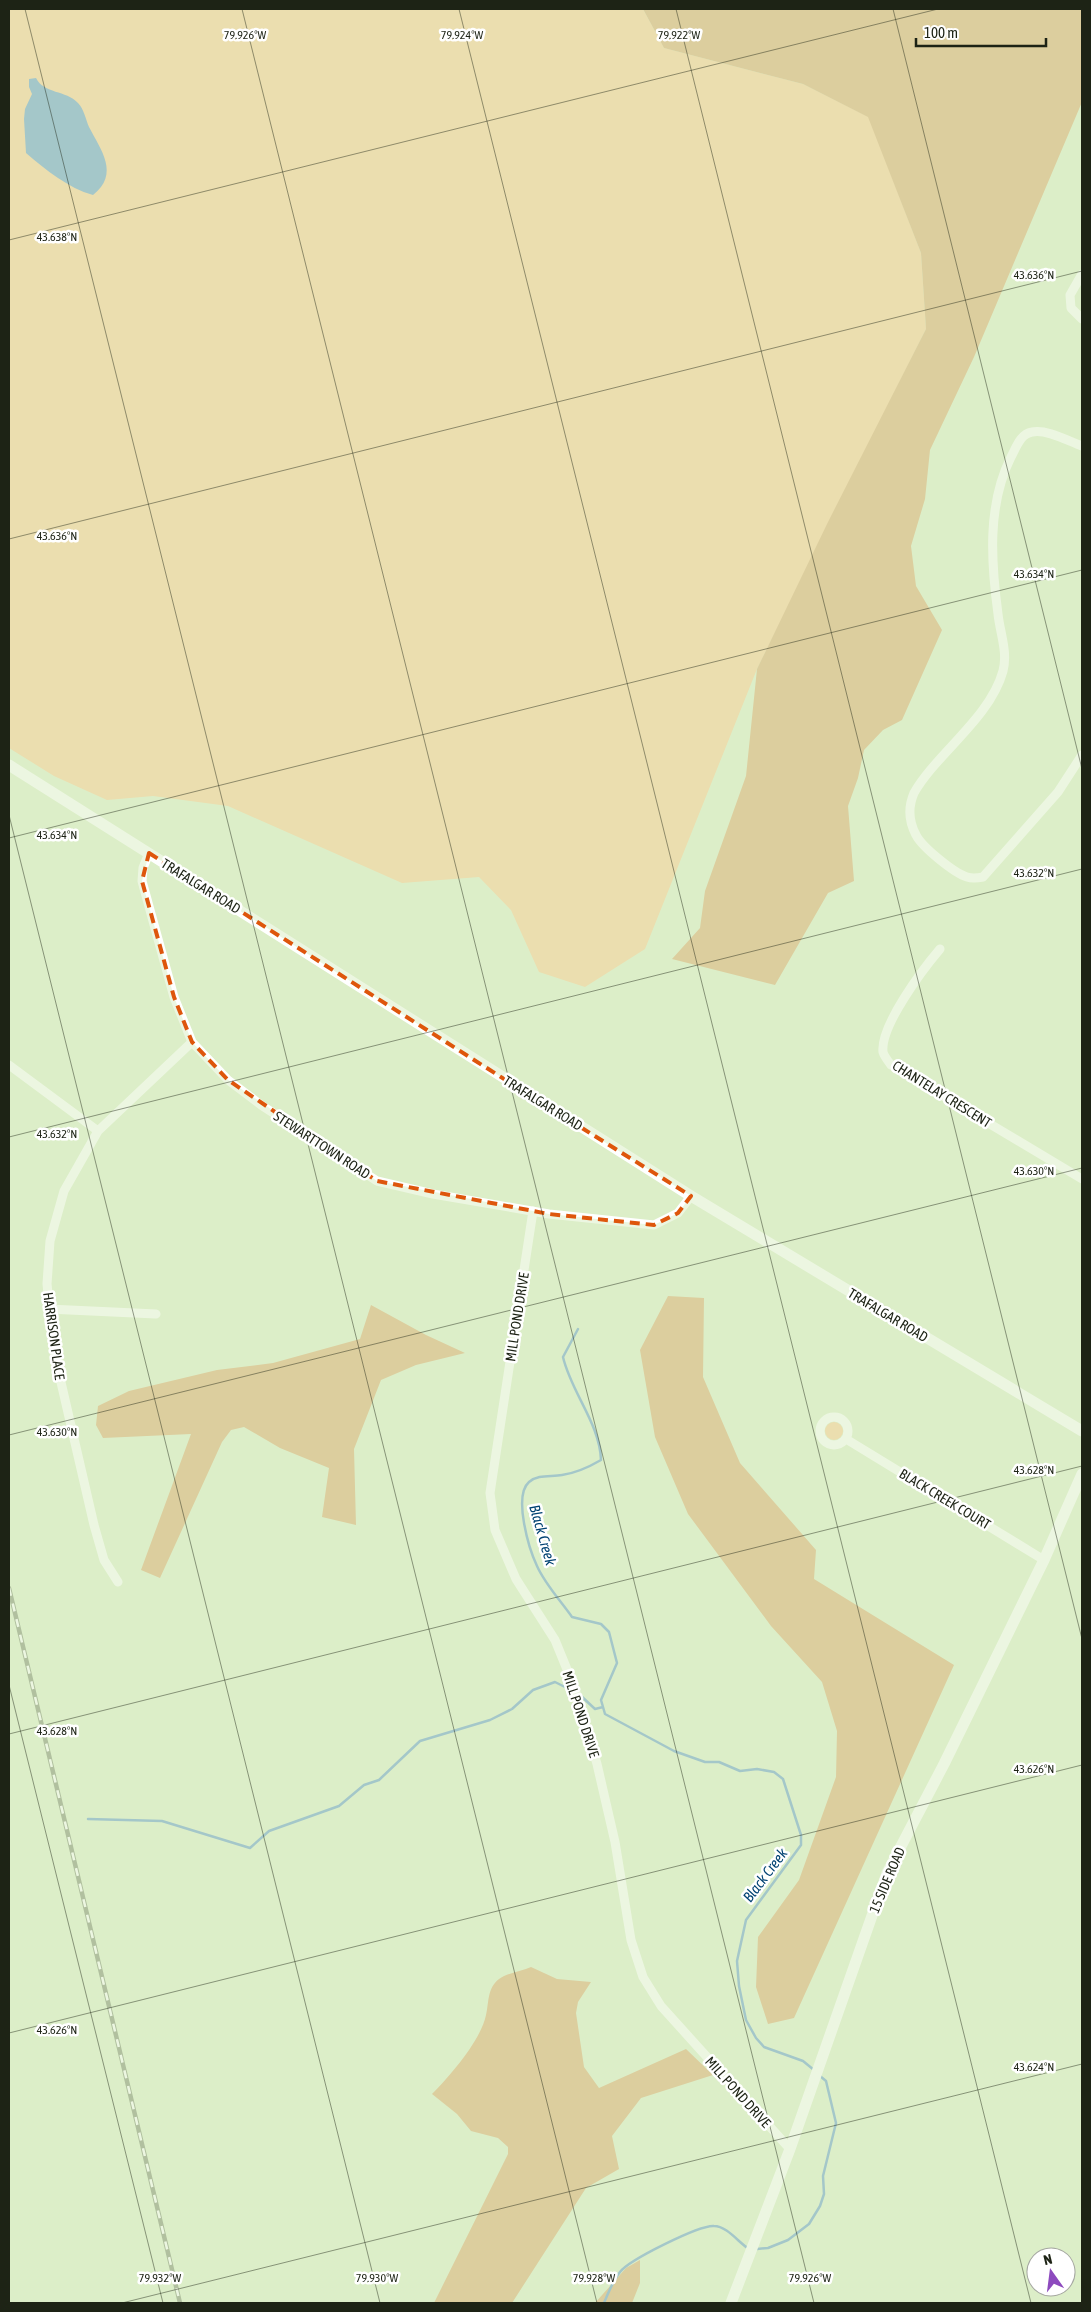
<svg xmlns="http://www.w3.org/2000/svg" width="1091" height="2312" font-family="'Asap Condensed',sans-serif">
	<rect width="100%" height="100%" fill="#dceec8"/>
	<!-- green -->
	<path fill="#fdc990" d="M9,9H643L664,48L803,84L869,117L921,253L926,329L757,669L645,949L585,987L539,972L511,910L479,877L402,883L228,806L153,796L107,800L54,776L9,748Z
		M825 1431a9 9 0 1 1 18 0a9 9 0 1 1-18 0Z"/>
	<!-- forest -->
	<path fill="#dba66c" d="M643,9H1082V102L974,357L930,450L925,499L911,546L916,586L942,630L902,720L883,730L864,750L858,778L848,806L854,881L828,893L775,985L672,959L700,928L705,891L746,776L757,669L828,522L926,329L921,253L868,117L803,84L664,48Z
		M668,1296L704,1298L703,1377L740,1463L816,1550L814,1579L954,1665L794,2018L768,2024L756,1987L758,1937L799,1880L836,1777L837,1731L822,1682L771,1626L688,1514L655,1437L640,1350Z
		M371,1305L426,1335L465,1353L416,1365L381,1380L354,1449L356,1525L322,1517L329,1468L280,1448L244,1427L231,1430L222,1442L160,1578L141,1570L191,1434L103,1438L96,1425L98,1406L129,1391L217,1370L273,1363L360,1339Z
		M531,1967L557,1979L591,1982L578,2002L576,2013L584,2067L599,2088L686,2049L713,2075L641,2098L612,2136L619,2169L586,2188L512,2303H434L508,2154V2147L498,2138L471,2131L457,2114L432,2094C450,2076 481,2040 486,2015C489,2003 487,1988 499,1979C507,1973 522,1971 531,1967Z
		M640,2260V2283L632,2303H595L626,2268Z"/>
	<!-- water -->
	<path fill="#6097cb" d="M36,78C44,94 66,90 78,103C84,109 86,120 89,127C101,150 120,174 93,195C68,188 46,170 26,153L24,119L25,109L32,94L29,87V79Z"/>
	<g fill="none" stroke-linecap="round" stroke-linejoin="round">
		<!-- stream -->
		<path stroke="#6097cb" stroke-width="2.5" d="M578,1329L563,1357C571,1392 600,1424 601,1460C589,1467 576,1473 562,1475C551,1477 538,1474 529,1482C513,1496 529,1549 537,1566C545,1584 560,1600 572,1617L601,1624L609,1632L617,1663L601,1700L605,1714L674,1751L705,1762H719L740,1771L757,1769L774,1772L783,1779L801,1835V1845L746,1920L737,1961L739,1986L746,2020L756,2038L764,2047L803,2061L814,2070
			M580,1695L595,1709L603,1707
			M88,1819L162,1821L250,1848L269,1831L339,1806L364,1785L379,1780L420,1741L490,1720L512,1709L533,1690L555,1682L573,1691
			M757,2249L768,2248L788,2240L809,2224L820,2206L824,2194L823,2176L836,2123L826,2081L820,2076
			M604,2303C608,2293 613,2281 620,2272C629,2260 699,2225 714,2226C727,2226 739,2243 749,2249"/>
		<!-- street -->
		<path stroke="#fff" stroke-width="9" d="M1082,274L1070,295L1071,308L1082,319
			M1082,446C1068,441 1047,429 1032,432C1020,434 1016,448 1011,457C987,505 991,562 998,614C1000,633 1008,652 1003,671C990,718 937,753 914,793C908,807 909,822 916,835C922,847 954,873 967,877C973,879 978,878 983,877L1058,792L1082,755
			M149,853L143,868L142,881L174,997L192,1042L228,1080L261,1105L377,1181L433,1194L549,1214L654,1225L678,1213L691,1196
			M940,949C923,969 880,1026 883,1052C884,1056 888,1061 891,1065L1082,1179
			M9,1065L98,1131
			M533,1211L490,1493L495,1530L516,1579L555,1640L575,1689L597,1764L615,1842L631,1940L643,1977L661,2006L790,2149
			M48,1309L156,1314
			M820 1431a14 14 0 1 1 28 0a14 14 0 1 1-28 0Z
			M846,1439L1044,1560
			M118,1582L104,1560L94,1525L54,1352L47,1284L50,1241L64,1191L98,1131L192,1042"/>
		<!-- secondary -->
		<path stroke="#fff" stroke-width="11" d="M9,765L691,1196L1082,1431
			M731,2303L790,2149L887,1873L944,1764L1044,1560L1082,1474"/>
		<!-- rail casing -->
		<g stroke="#7c886e" stroke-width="4.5">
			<path id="rail" d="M9,1588L180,2303"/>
		</g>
		<!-- rail -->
		<use href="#rail" stroke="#fff" stroke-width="2.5" stroke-dasharray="8" stroke-linecap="butt"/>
	</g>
	<!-- marked area -->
	<path d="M0 0H1091V2312H0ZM149,853L537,1100L691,1196L678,1213L654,1225L549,1214L377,1181L228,1080L192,1042L174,997L142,881Z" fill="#dceec8" fill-opacity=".55" fill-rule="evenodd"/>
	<path fill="none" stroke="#de560c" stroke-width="4" stroke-dasharray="10 6" stroke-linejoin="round" d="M149,853L537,1100L691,1196L678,1213L654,1225L549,1214L377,1181L228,1080L192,1042L174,997L142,881Z"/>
	<!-- ticks -->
	<path fill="none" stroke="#1d2315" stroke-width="1" stroke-opacity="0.45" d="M25,9L597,2303M242,9L814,2303M459,9L1031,2303M676,9L1082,1639M893,9L1082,769M9,240L938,9M9,539L1082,271M9,815L380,2303M9,838L1082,570M9,1137L1082,869M9,1435L1082,1168M9,1685L163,2303M9,1734L1082,1466M9,2033L1082,1765M122,2303L1082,2064"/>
	<g text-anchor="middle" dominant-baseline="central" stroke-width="5" stroke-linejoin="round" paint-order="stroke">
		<!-- street labels -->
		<g font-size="14" fill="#1d2315" stroke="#fff">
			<text transform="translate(201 886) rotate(32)">TRAFALGAR ROAD</text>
			<text transform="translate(942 1094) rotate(32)">CHANTELAY CRESCENT</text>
			<text transform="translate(543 1103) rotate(32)">TRAFALGAR ROAD</text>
			<text transform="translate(322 1145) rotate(33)">STEWARTTOWN ROAD</text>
			<text transform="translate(888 1315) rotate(31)">TRAFALGAR ROAD</text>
			<text transform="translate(517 1317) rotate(-81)">MILL POND DRIVE</text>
			<text transform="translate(54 1336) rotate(82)">HARRISON PLACE</text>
			<text transform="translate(945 1499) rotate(31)">BLACK CREEK COURT</text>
			<text transform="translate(581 1714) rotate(72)">MILL POND DRIVE</text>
			<text transform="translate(887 1880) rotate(-67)">15 SIDE ROAD</text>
			<text transform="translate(738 2092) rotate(48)">MILL POND DRIVE</text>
		</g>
		<!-- water labels -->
		<g font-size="15" font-style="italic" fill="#004272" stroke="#fff">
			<text transform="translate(543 1535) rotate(74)">Black Creek</text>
			<text transform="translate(765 1875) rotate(-53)">Black Creek</text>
		</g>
	</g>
	<g font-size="12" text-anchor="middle" fill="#1d2315" stroke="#fff" stroke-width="5" stroke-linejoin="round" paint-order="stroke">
		<text x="679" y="39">79.922°W</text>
		<text x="245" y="39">79.926°W</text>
		<text x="462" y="39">79.924°W</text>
		<text x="57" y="241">43.638°N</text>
		<text x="1034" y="279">43.636°N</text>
		<text x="57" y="540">43.636°N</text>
		<text x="1034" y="578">43.634°N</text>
		<text x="57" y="839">43.634°N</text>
		<text x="1034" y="877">43.632°N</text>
		<text x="57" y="1138">43.632°N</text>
		<text x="1034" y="1175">43.630°N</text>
		<text x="57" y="1436">43.630°N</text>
		<text x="1034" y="1474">43.628°N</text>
		<text x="57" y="1735">43.628°N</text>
		<text x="1034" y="1773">43.626°N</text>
		<text x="57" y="2034">43.626°N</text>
		<text x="1034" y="2071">43.624°N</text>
		<text x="160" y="2282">79.932°W</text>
		<text x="377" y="2282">79.930°W</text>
		<text x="594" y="2282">79.928°W</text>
		<text x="810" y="2282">79.926°W</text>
	</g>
	<!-- border -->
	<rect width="1091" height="2312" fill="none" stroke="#1d2315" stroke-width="20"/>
	<!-- north arrow -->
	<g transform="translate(1051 2272) rotate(346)"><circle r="24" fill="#ffffff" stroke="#a5a7a1"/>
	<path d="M0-4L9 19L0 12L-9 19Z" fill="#8d4abe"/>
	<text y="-8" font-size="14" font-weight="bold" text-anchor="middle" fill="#1d2315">N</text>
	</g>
	<!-- scale -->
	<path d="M916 38v8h130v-8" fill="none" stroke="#1d2315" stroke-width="2.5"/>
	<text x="924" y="38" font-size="15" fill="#1d2315" stroke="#ffffff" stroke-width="4" paint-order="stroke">100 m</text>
</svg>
